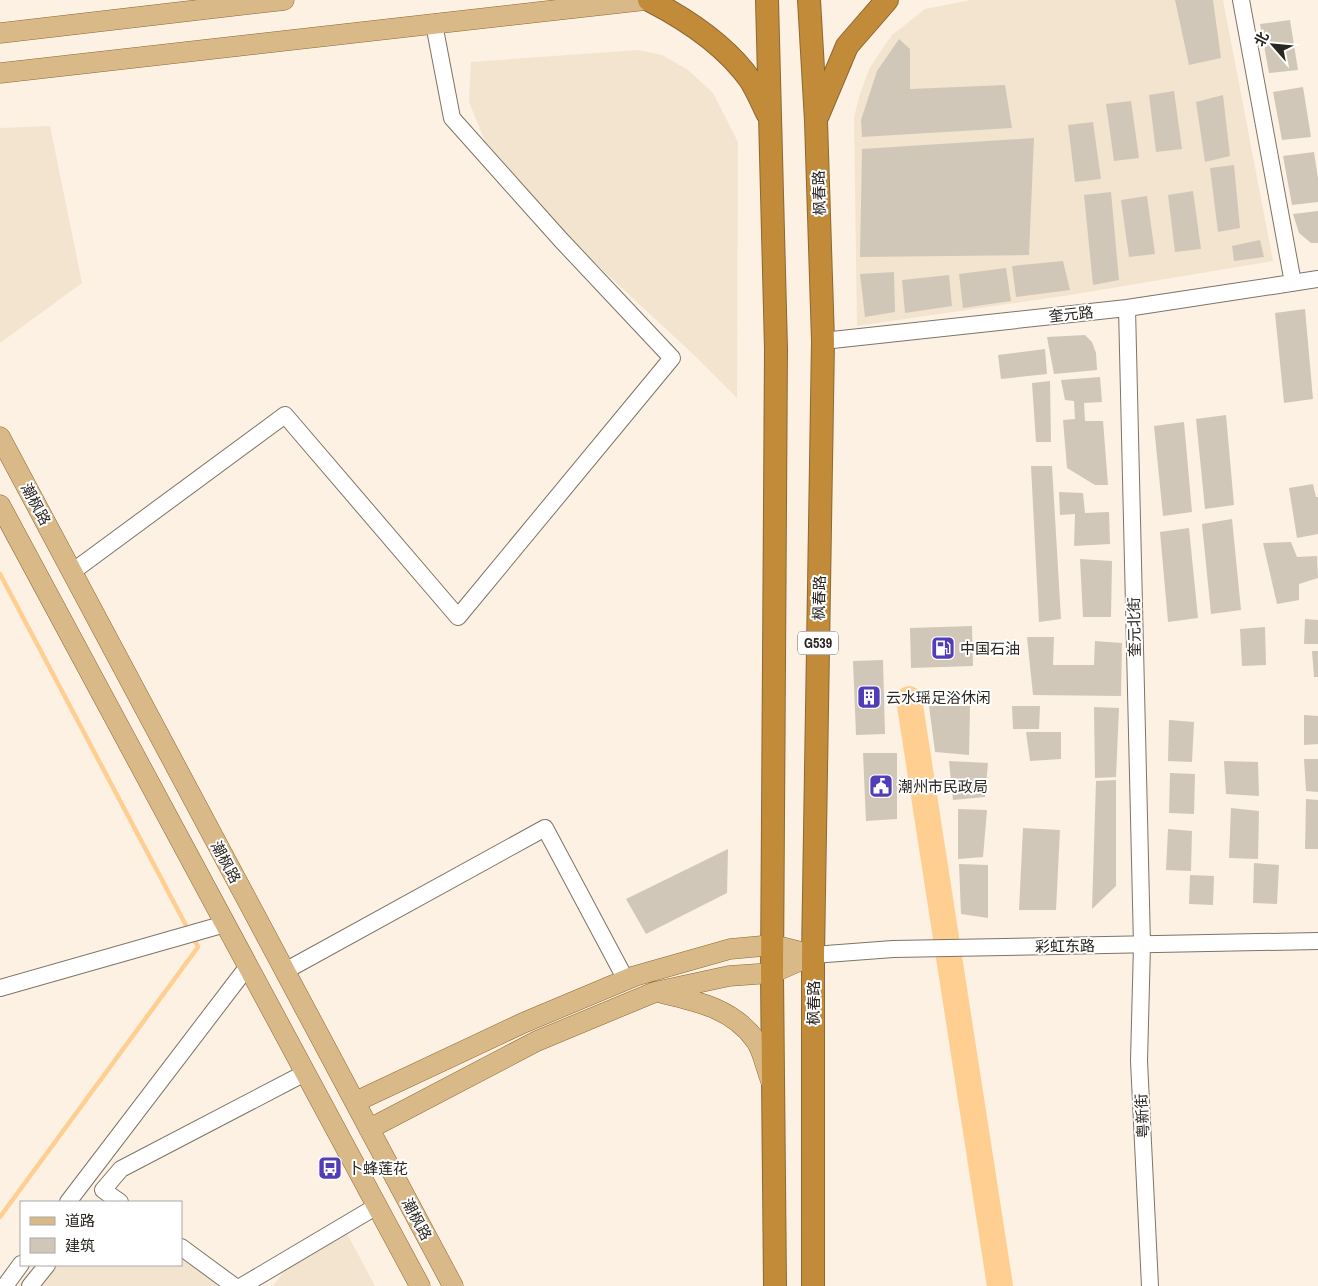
<svg xmlns="http://www.w3.org/2000/svg" width="1318" height="1286" font-family="'Archivo Narrow','Noto Sans SC',sans-serif">
	<rect width="100%" height="100%" fill="#fcf1e3"/>
	<!-- built -->
	<path fill="#f3e4cf" d="M971,0H1223L1273,261L1070,295L857,326L854,117L860,94L870,67L892,35L925,9Z
		M638,50L662,55L688,70L713,93L738,142L737,398L694,355L567,237L485,141L469,102L471,62Z
		M50,126L82,283L0,343V128Z
		M345,1230L375,1286H273L296,1255Z
		M181,1258L220,1286H18L34,1265H181Z"/>
	<g fill="none" stroke-linecap="round" stroke-linejoin="round">
		<!-- stream -->
		<path stroke="#fecf91" stroke-width="4.5" d="M0,574L189,931
			M0,1217L198,947L193,937"/>
		<!-- river -->
		<path stroke="#fecf91" stroke-width="26" d="M909,699L1000,1286"/>
	</g>
	<!-- building -->
	<path fill="#d1c7b9" d="M1175,0H1213L1221,58L1189,65Z
		M1290,20L1298,70L1269,73L1260,24Z
		M899,39L910,49V89L1005,85L1012,128L862,137L861,120L877,71Z
		M1303,87L1311,137L1282,140L1273,92Z
		M1174,91L1182,149L1156,152L1149,95Z
		M1223,95L1230,156L1205,162L1196,102Z
		M1131,101L1139,158L1114,161L1106,104Z
		M1093,122L1101,179L1075,182L1068,125Z
		M1034,138L1029,255L860,257L862,149Z
		M1314,152L1318,178V202L1292,205L1283,156Z
		M1234,165L1240,228L1218,232L1210,168Z
		M1193,191L1201,249L1175,252L1168,195Z
		M1111,192L1119,280L1093,285L1084,195Z
		M1147,196L1155,254L1129,257L1121,200Z
		M1318,211V243H1311L1299,233L1293,214Z
		M1260,240L1264,257L1234,261L1232,246Z
		M1063,261L1070,290L1016,297L1012,266Z
		M1006,268L1011,301L963,308L959,274Z
		M894,272L895,312L865,317L860,274Z
		M949,275L952,306L905,313L902,280Z
		M1305,309L1313,399L1284,403L1275,313Z
		M1085,335L1092,342L1096,353L1097,370L1054,374L1047,337Z
		M1045,349L1047,374L1001,379L998,355Z
		M1100,377L1102,402L1084,403L1085,421H1103L1108,485H1095L1067,468L1063,420L1075,419L1074,401L1065,400L1061,380Z
		M1050,381L1051,442H1036L1032,383Z
		M1226,415L1234,505L1205,509L1196,419Z
		M1184,422L1192,512L1163,516L1154,426Z
		M1031,466H1052L1061,619L1039,622Z
		M1313,484L1316,497H1318V534L1297,538L1289,488Z
		M1059,492L1083,493L1085,513L1109,512L1110,544L1074,546L1075,514L1060,515Z
		M1232,519L1241,610L1211,614L1202,524Z
		M1189,528L1198,618L1168,622L1160,532Z
		M1291,542L1297,557L1317,556L1318,578L1299,584V600L1277,604L1263,543Z
		M1080,559L1112,561L1111,617H1083Z
		M1305,619L1318,620V644H1304Z
		M972,626L973,666L911,668L910,628Z
		M1265,627L1266,665L1242,666L1240,629Z
		M1027,637H1054L1053,665H1094L1095,641L1122,643L1121,696L1033,695Z
		M1312,651H1318V677H1314Z
		M883,660L885,734L856,735L853,661Z
		M929,706H970L969,755L935,752Z
		M1012,706H1040L1039,729H1013Z
		M1094,707L1119,708L1116,777L1095,778Z
		M1304,715L1318,716V744L1304,745Z
		M1169,720L1194,722L1192,762L1168,761Z
		M1026,732H1061V759L1030,761Z
		M863,753H897V819L866,821Z
		M1304,759H1318V792L1306,791Z
		M949,761L988,763L985,797L953,800Z
		M1224,761L1258,762L1259,796L1226,794Z
		M1170,773L1195,774L1194,814L1169,813Z
		M1116,780V886L1092,909L1096,781Z
		M1306,799L1318,800V849H1305Z
		M1231,808L1259,811L1258,859L1229,858Z
		M958,809L987,810L983,857L958,859Z
		M1023,828L1060,830L1056,910H1019Z
		M1168,829L1192,831L1191,871L1166,870Z
		M728,849L727,893L646,934L626,899Z
		M1254,863L1279,865L1277,904L1253,903Z
		M959,864L988,865V918L961,914Z
		M1190,875L1214,876L1213,905L1189,904Z"/>
	<g fill="none" stroke-linecap="round" stroke-linejoin="round">
		<!-- minor casing -->
		<g stroke="#7d7467" stroke-width="18">
			<path id="minor" d="M1241,0L1293,283
				M1127,308L1142,945L1139,1061L1150,1286
				M823,341L1127,308L1318,279
				M72,572L285,415L458,617L672,358L561,240L452,118L434,24
				M813,955L893,949L1318,941
				M285,971L545,828L626,980
				M0,988L225,924
				M68,1202L248,966
				M120,1202L103,1190L121,1169L305,1073
				M181,1247L234,1286
				M5,1286L21,1264
				M30,1286L47,1265
				M242,1286L377,1206"/>
		</g>
		<!-- major casing -->
		<g stroke="#8d6831" stroke-width="21">
			<path id="major" d="M0,33L284,0
				M0,73L645,0
				M0,437L453,1286
				M0,505L420,1286
				M662,993C697,1001 734,1009 756,1041C763,1051 766,1069 771,1081
				M355,1102L523,1023L635,976L730,949L773,945L813,955
				M369,1129L537,1041L655,992L729,976L772,973L813,955"/>
		</g>
		<!-- highway casing -->
		<g stroke="#8d6831" stroke-width="24">
			<path id="highway" d="M649,0C688,20 726,45 751,81C757,91 762,102 767,113
				M767,0L776,349L772,973L775,1286
				M809,0L816,121L823,341L813,955V1286
				M818,115L847,46L887,0"/>
		</g>
		<!-- minor -->
		<use href="#minor" stroke="#fff" stroke-width="16"/>
		<!-- major -->
		<use href="#major" stroke="#dab989" stroke-width="20"/>
		<!-- highway -->
		<use href="#highway" stroke="#c28b3a" stroke-width="22"/>
	</g>
	<!-- icons -->
	<defs>
		<g id="fuel-square" transform="scale(1.25)"><rect x="-9" y="-9" width="18" height="18" rx="4" fill="#513db5" stroke="#fff"/><path d="M-5.5-6h7V0h2V4h1.3V-2.5L3-4.5l.8-.8L6-3V5H2.5V1h-1V6h-7ZM-4.2-4.7v3.2H.2V-4.7Z" fill="#fff"/></g>
		<g id="building-square" transform="scale(1.25)"><rect x="-9" y="-9" width="18" height="18" rx="4" fill="#513db5" stroke="#fff"/><path d="M-4-6H4V6H1V3H-1V6H-4ZM-2.5-4.3h1.7v1.8h-1.7ZM.8-4.3h1.7v1.8H.8ZM-2.5-1h1.7V.8h-1.7ZM.8-1h1.7V.8H.8Z" fill="#fff"/></g>
		<g id="civic-square" transform="scale(1.25)"><rect x="-9" y="-9" width="18" height="18" rx="4" fill="#513db5" stroke="#fff"/><path d="M-.6-6.5H3V-4.5H.6V-3L4-1V1h2V6H-6V1h2V-1L-.6-3ZM-1.2 2.5V6h2.4V2.5Z" fill="#fff"/></g>
		<g id="bus-square" transform="scale(1.25)"><rect x="-9" y="-9" width="18" height="18" rx="4" fill="#513db5" stroke="#fff"/><path d="M-5-6H5V4H4V6H2V4H-2V6H-4V4H-5ZM-3.5-4V0h7V-4ZM-3.5 1.2v1.5H-2V1.2ZM2 1.2v1.5H3.5V1.2Z" fill="#fff"/></g>
	</defs>
	<g fill-rule="evenodd">
		<use href="#fuel-square" x="943" y="648"/>
		<use href="#building-square" x="869" y="697"/>
		<use href="#civic-square" x="881" y="786"/>
		<use href="#bus-square" x="330" y="1168"/>
	</g>
	<g text-anchor="middle" dominant-baseline="central" stroke-width="4" stroke-linejoin="round" paint-order="stroke">
		<!-- shield labels -->
		<rect fill="#fff" stroke="#6a6764" stroke-width="1" x="798" y="631.5" width="40" height="23" rx="4"/>
		<g font-size="14" font-weight="bold" fill="#2a2621">
			<text x="818" y="643">G539</text>
		</g>
		<!-- street labels -->
		<g font-size="15" fill="#2a2621" stroke="#fff">
			<text transform="translate(819 193) rotate(-92)">枫春路</text>
			<text transform="translate(1071 314) rotate(-6)">奎元路</text>
			<text transform="translate(36 504) rotate(62)">潮枫路</text>
			<text transform="translate(819 598) rotate(-89)">枫春路</text>
			<text transform="translate(1134 627) rotate(-91)">奎元北街</text>
			<text transform="translate(226 862) rotate(62)">潮枫路</text>
			<text transform="translate(1065 946) rotate(-1)">彩虹东路</text>
			<text transform="translate(813 1003) rotate(-90)">枫春路</text>
			<text transform="translate(1142 1116) rotate(-93)">粤新街</text>
			<text transform="translate(417 1219) rotate(62)">潮枫路</text>
		</g>
		<!-- poi labels -->
		<g font-size="15" fill="#2a2621" stroke="#fff" text-anchor="start">
			<text x="960" y="648">中国石油</text>
			<text x="886" y="697">云水瑶足浴休闲</text>
			<text x="898" y="786">潮州市民政局</text>
			<text x="348" y="1168">卜蜂莲花</text>
		</g>
	</g>
	<!-- legend -->
	<rect x="20" y="1201" width="162" height="65" fill="#ffffff" stroke="#aaa8a6"/>
	<rect x="30" y="1217" width="25" height="8" fill="#dab989" stroke="#aaa8a6"/>
	<text x="65" y="1226" font-size="15" fill="#2a2621">道路</text>
	<rect x="30" y="1238" width="25" height="15" fill="#d1c7b9" stroke="#aaa8a6"/>
	<text x="65" y="1251" font-size="15" fill="#2a2621">建筑</text>
	<!-- north arrow -->
	<g transform="translate(1273 45) rotate(297)" stroke="#ffffff" stroke-width="4" paint-order="stroke">
	<path d="M0-4L9 19L0 12L-9 19Z" fill="#2a2621"/>
	<text y="-8" font-size="14" font-weight="bold" text-anchor="middle" fill="#2a2621">北</text>
	</g>
</svg>
